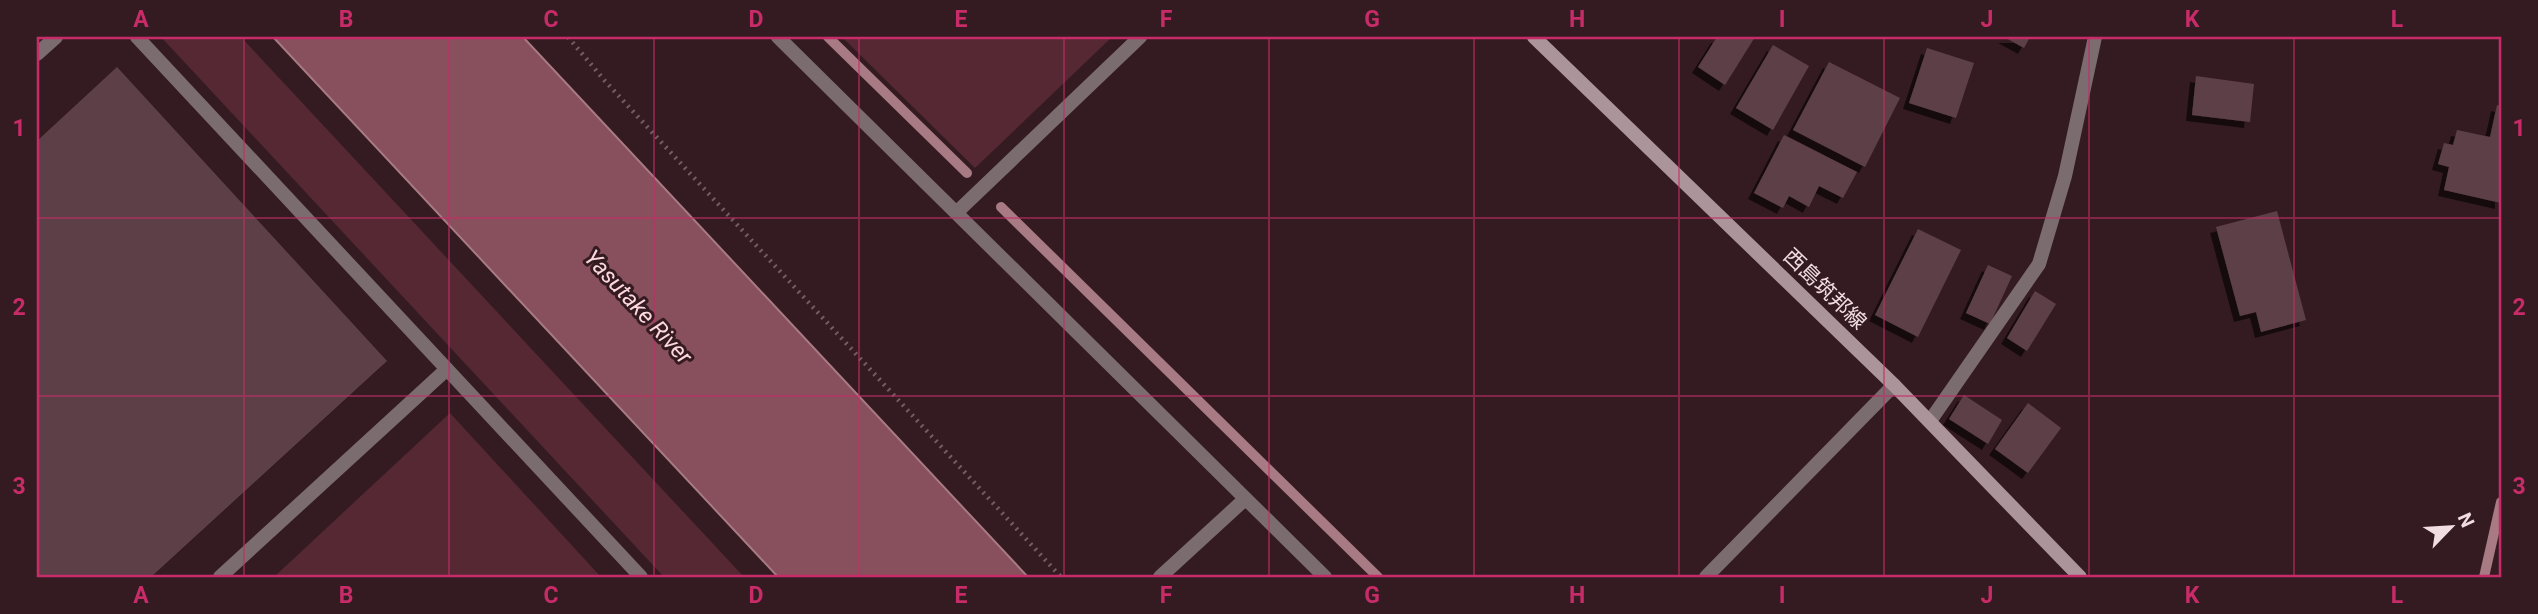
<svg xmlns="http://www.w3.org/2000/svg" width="2538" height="614" font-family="Roboto,'Noto Sans JP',sans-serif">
	<defs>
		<filter id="shadow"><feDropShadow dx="-6" dy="6" stdDeviation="0" flood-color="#0009"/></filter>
	</defs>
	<rect width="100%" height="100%" fill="#341b21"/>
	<!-- green -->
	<path fill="#552834" d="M161,37H241L744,577H664Z
		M842,37H1112L975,168Z
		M450,413L601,577H274Z"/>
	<!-- water -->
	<path fill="#884f5c" stroke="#a87a84" stroke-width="2" d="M273,37H523L1028,577H778Z"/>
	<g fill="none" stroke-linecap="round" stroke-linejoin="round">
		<!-- stream -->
		<path stroke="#a87a84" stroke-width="10" d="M828,37L967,173
			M1001,207L1378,577
			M2484,577L2501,502"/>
	</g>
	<!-- building -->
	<path fill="#5d4046" filter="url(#shadow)" d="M1717,37H1755L1725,85L1698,67Z
		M2004,37H2030L2024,48Z
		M1773,45L1809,66L1773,130L1736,108Z
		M1927,48L1974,63L1956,118L1909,103Z
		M1829,62L1900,98L1865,167L1793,130Z
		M117,67L387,361L151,577H37V141Z
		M2196,76L2254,84L2250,122L2192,115Z
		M2497,105L2501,106V203L2444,190L2449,167L2438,164L2444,143L2453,145L2457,130L2490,137Z
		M1784,135L1857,172L1843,198L1819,186L1809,207L1789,196L1783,208L1754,193Z
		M2277,211L2306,320L2261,332L2256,312L2240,316L2216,227Z
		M1918,229L1961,250L1918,337L1875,315Z
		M1988,265L2012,276L1990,324L1966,313Z
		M2035,291L2056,304L2027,351L2007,338Z
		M1964,395L2002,420L1988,444L1949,419Z
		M2028,403L2061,428L2028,473L1995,449Z"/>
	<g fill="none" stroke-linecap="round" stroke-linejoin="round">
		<!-- path -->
		<path stroke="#735d62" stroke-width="4.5" stroke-dasharray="2 5" stroke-linecap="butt" d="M568,37L605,81L1061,577"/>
		<!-- lane -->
		<path stroke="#7a6c6f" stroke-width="14" d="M137,37L641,577
			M37,54L56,37
			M220,577L447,369"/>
		<!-- street -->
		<path stroke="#7a6c6f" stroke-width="14" d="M778,37L1325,577
			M956,213L1140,37
			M1930,421L2039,264L2065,176L2095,37
			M1160,577L1244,500
			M1706,577L1894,385"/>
		<!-- secondary -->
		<path stroke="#ac959a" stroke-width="14" d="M1534,37L1894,385L2080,577"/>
	</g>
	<!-- grid -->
	<path fill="none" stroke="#c72c68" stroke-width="2" stroke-opacity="0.55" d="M244,37V577M449,37V577M654,37V577M859,37V577M1064,37V577M1269,37V577M1474,37V577M1679,37V577M1884,37V577M2089,37V577M2294,37V577M37,218H2501M37,396H2501"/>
	<g text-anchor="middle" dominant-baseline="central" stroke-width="6" stroke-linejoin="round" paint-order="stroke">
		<!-- street labels -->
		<g font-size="21" fill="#f1dee2" stroke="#341b21">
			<text transform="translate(1825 289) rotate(44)">西島筑邦線</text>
		</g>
		<!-- water labels -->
		<g font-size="23" font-style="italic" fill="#fed8df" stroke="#341b21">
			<text transform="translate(638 307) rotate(47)">Yasutake River</text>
		</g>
	</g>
	<!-- border -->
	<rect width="2538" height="614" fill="none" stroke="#341b21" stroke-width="77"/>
	<!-- north arrow -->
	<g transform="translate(2451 527) rotate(65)" stroke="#341b21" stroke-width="5" paint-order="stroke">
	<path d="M0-5L12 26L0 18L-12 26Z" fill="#f1dee2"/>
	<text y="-10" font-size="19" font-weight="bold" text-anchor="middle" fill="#f1dee2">N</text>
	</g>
	<rect x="38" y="38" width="2462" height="538" fill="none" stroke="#c72c68" stroke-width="2.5"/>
	<g font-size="23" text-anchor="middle" font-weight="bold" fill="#c72c68">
		<text x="141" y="27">A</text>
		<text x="346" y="27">B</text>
		<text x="551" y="27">C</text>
		<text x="756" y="27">D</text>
		<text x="961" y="27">E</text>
		<text x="1166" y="27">F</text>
		<text x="1372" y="27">G</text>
		<text x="1577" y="27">H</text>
		<text x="1782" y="27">I</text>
		<text x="1987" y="27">J</text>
		<text x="2192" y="27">K</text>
		<text x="2397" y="27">L</text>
		<text x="19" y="136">1</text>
		<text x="2519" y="136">1</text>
		<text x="19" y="315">2</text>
		<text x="2519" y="315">2</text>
		<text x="19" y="494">3</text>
		<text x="2519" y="494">3</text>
		<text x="141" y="603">A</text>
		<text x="346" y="603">B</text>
		<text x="551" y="603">C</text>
		<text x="756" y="603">D</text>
		<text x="961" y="603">E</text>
		<text x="1166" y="603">F</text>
		<text x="1372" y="603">G</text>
		<text x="1577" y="603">H</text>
		<text x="1782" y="603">I</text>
		<text x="1987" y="603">J</text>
		<text x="2192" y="603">K</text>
		<text x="2397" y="603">L</text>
	</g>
</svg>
